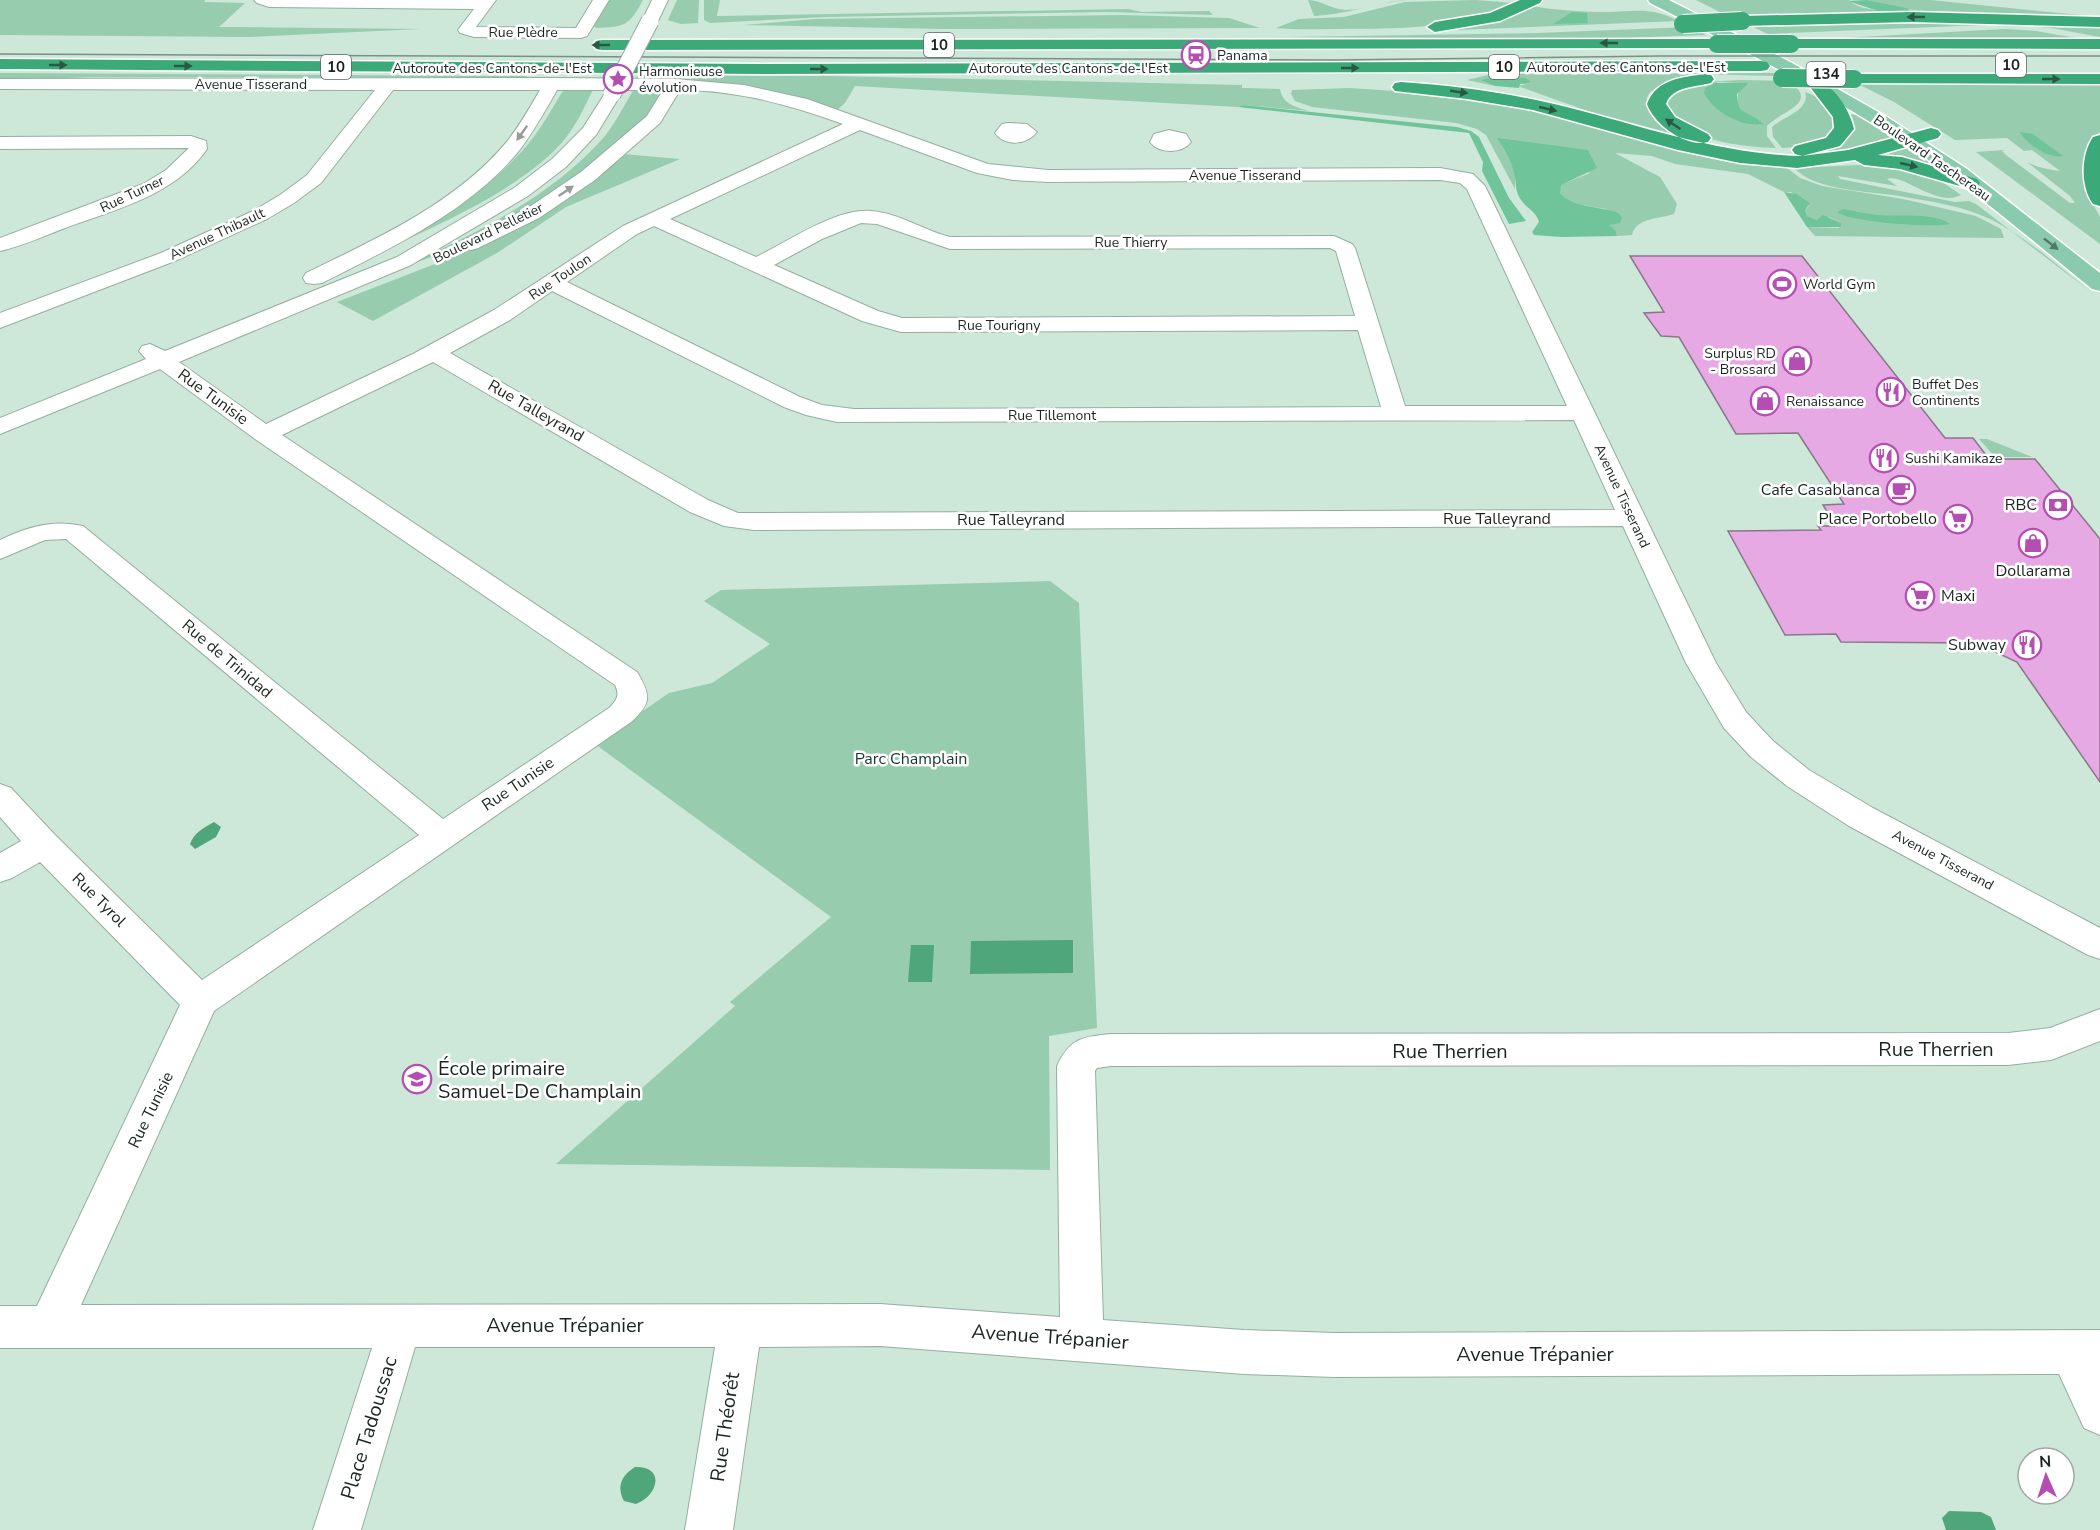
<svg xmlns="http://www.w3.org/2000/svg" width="2100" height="1530" font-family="'Nunito Sans',sans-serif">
	<rect width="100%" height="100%" fill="#cde7d8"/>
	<!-- green -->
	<path fill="#97ccaf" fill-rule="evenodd" d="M0,0H205L204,2L245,3L219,27L420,29L249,37L0,35Z
		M606,0H643C629,26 625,27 596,28L593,25Z
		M677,0H699L698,23L681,24L668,20Z
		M704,0H720L717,16L1128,9L1142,12L1209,11L1213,15L1106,12L824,17L710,23L704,20Z
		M1308,0C1321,0 1331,9 1345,10C1366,10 1386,0 1408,0C1376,2 1346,15 1314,16Z
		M1476,0L1513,3C1462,31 1393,28 1336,29C1316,29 1296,30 1276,28L1299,19L1344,17L1405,2Z
		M1696,0H1849C1860,13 1895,10 1912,10L1867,0H1930L2100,17L1732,18Z
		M1531,6C1556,10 1581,12 1606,12C1635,12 1650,6 1678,21L1457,30L1454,27Z
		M1122,15L1229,18L1260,28L944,29L744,25L815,19Z
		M1855,20L2100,25V37L2051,28L2005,24L1768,34L1749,25Z
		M1690,27L1706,35L1594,39L1290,37L1537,33Z
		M2005,29L2036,31L2076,38L1843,40L1841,38Z
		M0,73L487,76H527L526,77H89L0,81Z
		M1773,73L1778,76C1744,76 1705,71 1672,81C1607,101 1685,136 1709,145L1691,142L1593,113L1518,86L1526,84L1480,80L1495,86L1467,80L1492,74Z
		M638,75L833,76L1242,85V88L1280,89C1282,104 1297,108 1311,111L1243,105L1238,107L855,86L845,103L837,110C772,85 705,81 636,80Z
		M1740,80L1789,81C1821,104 1780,111 1767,126V136L1776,148C1745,147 1701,142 1676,122C1671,118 1667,108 1664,102L1670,93L1705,82ZM1721,82L1749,84C1739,88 1737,94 1737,104L1743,111L1760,121C1729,125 1721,112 1705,88L1713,83Z
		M1854,82L2100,83V132L2089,145L2083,163L2082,172L2087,193L2100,217V244L1976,152L2005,150L2002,151L2006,155L2070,203H2075L2070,196L2027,162C2035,167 2051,170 2060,171L2032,150L2024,151L2007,138L1955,140L1894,102Z
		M565,88H594C587,101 581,116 572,129C542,177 452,219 401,242C447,215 495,184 529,143C543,126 553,106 565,88Z
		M660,88C656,137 523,212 482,234C453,249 423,260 393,272C468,237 549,200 605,136C616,122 625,104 634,89Z
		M1349,88L1426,93L1499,104L1571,120L1699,156L1728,162L1787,168L1800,178L1822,186L1903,199L1976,216L2001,229L2004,238L1815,236L1807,227L1839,228L1841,223L1829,217L1817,220L1807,216L1805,210L1809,206L1791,192H1784L1748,174L1675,164L1652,156L1615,153L1660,177L1677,204L1674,214C1661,219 1636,217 1632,235L1617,236L1616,231L1610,228L1606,209C1590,206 1570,205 1560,193V185L1590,173L1498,139L1510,160L1515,174V189L1486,135L1477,129L1456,123L1312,107L1295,101L1291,94L1292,90Z
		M1805,92C1824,98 1835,113 1834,132C1820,145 1800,147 1782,148L1773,137L1772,127C1783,117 1811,110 1805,92Z
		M1856,114L1893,138L1829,153L1821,155L1817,152L1846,141L1853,129L1848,115Z
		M1908,148L1941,169L1881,158L1879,155Z
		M623,154L680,159L566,207L497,253L373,321L337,302L458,255L542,213Z
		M1882,164L1935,177L1961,195C1937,208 1903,173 1887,179L1897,186L1838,176L1840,179L1955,202L1969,201L1976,204L2100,299C2067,274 2030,239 1992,220C1964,206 1929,201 1899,196C1868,191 1816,191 1794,168Z
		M1979,439H1987L2032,457H1995Z
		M1050,581L1079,603L1097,1028L1049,1036L1050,1170L556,1164L735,1006L730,1002L831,917L595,744L669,693L712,683L770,644L704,601L721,590Z"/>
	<!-- forest -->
	<path fill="#6fc499" d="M1867,0L1906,8L1915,12L1884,13L1848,1Z
		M1572,12L1587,13L1588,23L1553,24Z
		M1496,77L1526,78L1531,82L1520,84L1519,88L1495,86L1480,80Z
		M1713,83H1749L1737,94C1736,116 1752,111 1763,124C1740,127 1714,112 1704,93L1705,88Z
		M1243,105L1457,127L1471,131L1479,137L1509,198L1526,221L1509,224L1482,171L1483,162L1469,133L1238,107Z
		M2020,132L2033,134L2063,156C2049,159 2026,144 2020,132Z
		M1497,138L1588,150L1597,168L1561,185L1560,193C1573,208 1600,206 1618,213L1622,217L1620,223L1609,225L1616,231L1617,236L1561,237L1534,235L1532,232L1539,222C1536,211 1527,209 1521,200C1514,190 1517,183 1514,173C1511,160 1504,149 1497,138Z
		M1784,192L1796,194L1810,203L1805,210L1807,216L1817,220L1823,215L1841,223V227H1807Z
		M1844,209C1856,212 1867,214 1878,215C1898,217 1934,212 1950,224C1933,228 1849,222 1837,212Z"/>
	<!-- water -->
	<path fill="#50a67b" d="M214,822L221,827L216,837L195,849L190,844C194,833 203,828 214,822Z
		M1073,940V973L970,974L971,941Z
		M911,945H934L932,982H908Z
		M635,1467C666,1466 658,1496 636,1504L624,1501C616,1486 622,1475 635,1467Z
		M1949,1511L1981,1512L1991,1517L1996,1530H1946L1942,1518Z"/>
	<!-- building -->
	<path fill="#e7a9e3" stroke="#8a7789" stroke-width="1.5" d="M1630,256H1802L1945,438H1973L1989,459H2035L2100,539V782L2017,662L1976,643L1841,642L1836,634L1785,635L1728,531L1821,530L1818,526H1836L1823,505L1844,504L1798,433L1736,434L1679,337L1661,336L1644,313L1664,312Z"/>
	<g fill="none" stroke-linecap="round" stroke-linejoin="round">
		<!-- minor casing -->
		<g stroke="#95ae9f" stroke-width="2">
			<path id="minor" d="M254,0H496L476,27L576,28L593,0H609L587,36L581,38L474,37L460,33L458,30L474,9L269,7L257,3Z
				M652,0H668L658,21L650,26L642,21Z
				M552,78L675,79L744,85L807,99L988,164L1048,170L1440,168L1473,174L1485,186L1716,663L1746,712L1773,741L1809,770L1873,808L2100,928V959L2088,955L1849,826L1787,786L1751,757L1724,728L1686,663L1623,526L754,530L724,526L690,512L433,362L282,435L637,672C651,695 652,703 631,722L214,1011L81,1305L880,1304L1060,1317L1057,1066C1070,1038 1082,1037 1111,1034L2008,1033L2050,1028L2100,1009V1041L2051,1060L2008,1065L1111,1066L1097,1068L1095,1071L1103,1320L1244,1330L1334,1333L2100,1330V1435L2084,1428L2059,1374L1334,1377L1244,1374L880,1346L759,1347L733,1530H685L715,1347H415L361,1530H313L372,1348H0V1306H37L180,1005L40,862L12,878L0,882V853L21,841L0,817V784L11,788L55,835L202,980L419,835L66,539L45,540L0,559V540C27,527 53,519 83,526L443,819L609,708C617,700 620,695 615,685L255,439L160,369L0,434V418L146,359L139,351L142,346L150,344L165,351L397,257L514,188L552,159L583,128L607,90H557C545,111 533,133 518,152C468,212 391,248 322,283L314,284L306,283L303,278L306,273C376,239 454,204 505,144C519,127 529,109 540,90H393L321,183L294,203L267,219L175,261L0,328V313L161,253L253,211L280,195L307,175L375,90L0,89V79ZM617,90H663L647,116L581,172L525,210L464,240L461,244L464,248L471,250L478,248L539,218L595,180L660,123L680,90C737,90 790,105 843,124L623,226L494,310L413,354L266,424L179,362L411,265L528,196L566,167L596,135L621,94ZM860,130L977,173L1013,180L1048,182L1440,180L1460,183L1467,189L1567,406H1405L1355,248L1352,244L1334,236L950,237C923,230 899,213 871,211C835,208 788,242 756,257L670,219ZM861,223L877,224L950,249L1330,248L1336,251L1355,316L902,318L878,311L774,265L822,239ZM654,226L862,321L901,332L1358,330L1381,407L854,409L822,405L800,397L567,282L637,234ZM552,291L784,407L806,415L837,422L1574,420L1615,510L738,513L708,500L450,353L510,320Z
				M1008,123L1027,124L1037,132C1027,145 1005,147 995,133L1002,124Z
				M1169,130L1186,134L1191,142C1182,154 1159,154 1150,142L1154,134Z
				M191,136L206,141L207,149C176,195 114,210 65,228C44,236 22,246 0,251V238L143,184L166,170L189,148L0,149V137Z"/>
		</g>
		<!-- major casing -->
		<g stroke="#fff" stroke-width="3">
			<path id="major" d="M1648,0H1669L1792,63L1887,117L1967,169L2100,273V291L2092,289C2031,239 1971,188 1905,144C1824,91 1737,47 1650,3Z"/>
		</g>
		<!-- highway casing -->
		<g stroke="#fff" stroke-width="3">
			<path id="highway" d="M1520,0H1542L1540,3L1500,21L1435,32L1427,27L1435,22L1490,13Z
				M1912,12L2100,17V27L1912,22L1742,26L1734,21L1742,16Z
				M1717,39L1723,40L1726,44L1723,48L602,50L596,49L593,45L596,41L602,40Z
				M1791,39H2100V49L1785,48L1782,44L1785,40Z
				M0,59L761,64L1761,61L1767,62L1770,66L1767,70L1761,71L761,74L0,69Z
				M1705,74L1711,75L1714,79L1711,83C1696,87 1672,86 1666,104L1675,117L1708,134L1711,138L1708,142C1685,148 1654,124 1647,104C1656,79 1683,77 1705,74Z
				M1854,74H2100V84L1848,83L1845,79L1848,75Z
				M1401,82C1462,86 1523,95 1582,111C1654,130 1722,153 1797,156H1802L1795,154L1792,150L1795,146L1826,138L1834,128L1833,117L1810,87L1813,83C1832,78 1851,113 1854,129L1840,146L1802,156L1848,150L1931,128L1938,130L1941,134L1938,138L1878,155L1902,157L1977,179L1980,183L1977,187L1970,189L1900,169L1864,165L1855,160L1797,168L1740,163L1678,150L1533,110L1467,99L1395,91L1392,87L1395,83Z
				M2100,135V206L2093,204C2080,186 2081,155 2093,137Z"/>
		</g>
		<!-- minor -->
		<use href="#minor" fill="#fff" fill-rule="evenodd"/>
		<!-- major -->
		<use href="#major" fill="#8acbae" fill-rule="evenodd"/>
		<!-- highway -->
		<use href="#highway" fill="#3ca978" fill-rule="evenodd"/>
		<!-- tram -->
		<path stroke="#7c8f84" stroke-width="1.5" d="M0,54L1336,60L1659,56H2100"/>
		<!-- minor-bridge casing -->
		<g stroke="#95ae9f" stroke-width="19" stroke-linecap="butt">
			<path id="minor-bridge" d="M612,94L650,21"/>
		</g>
		<!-- highway-bridge casing -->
		<g stroke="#fff" stroke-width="20" stroke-linecap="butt">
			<path id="highway-bridge" d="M1683,24L1742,21
				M1717,44H1791
				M1782,78L1854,79"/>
		</g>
		<!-- minor-bridge -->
		<use href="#minor-bridge" stroke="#fff" stroke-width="17"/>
		<!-- highway-bridge -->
		<use href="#highway-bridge" stroke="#3ca978" stroke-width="18"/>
	</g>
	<!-- one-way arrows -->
	<defs><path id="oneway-solid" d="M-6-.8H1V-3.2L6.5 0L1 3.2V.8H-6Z" transform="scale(1.5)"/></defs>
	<g fill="#285a43">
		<use href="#oneway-solid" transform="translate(1916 17) rotate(-180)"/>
		<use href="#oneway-solid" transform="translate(1609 43) rotate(180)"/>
		<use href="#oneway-solid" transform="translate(601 45) rotate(180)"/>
		<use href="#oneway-solid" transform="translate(58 65)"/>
		<use href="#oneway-solid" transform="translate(183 66)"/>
		<use href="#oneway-solid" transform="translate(1350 68)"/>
		<use href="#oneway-solid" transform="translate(819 69)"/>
		<use href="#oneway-solid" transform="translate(2051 79)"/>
		<use href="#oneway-solid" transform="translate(1459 92) rotate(8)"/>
		<use href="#oneway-solid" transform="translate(1548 109) rotate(13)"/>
		<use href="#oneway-solid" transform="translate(1673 124) rotate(-146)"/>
		<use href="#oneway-solid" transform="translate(1909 165) rotate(13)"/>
	</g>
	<g fill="#989d9a">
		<use href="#oneway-solid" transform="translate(522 133) rotate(125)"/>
		<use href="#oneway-solid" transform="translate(566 191) rotate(-34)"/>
	</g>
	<use fill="#527866" href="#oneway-solid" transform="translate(2051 244) rotate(38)"/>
	<!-- icons -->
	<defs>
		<g id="station-ring" transform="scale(1.5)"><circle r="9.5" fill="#fff" stroke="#b54eb2" stroke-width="1.5"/><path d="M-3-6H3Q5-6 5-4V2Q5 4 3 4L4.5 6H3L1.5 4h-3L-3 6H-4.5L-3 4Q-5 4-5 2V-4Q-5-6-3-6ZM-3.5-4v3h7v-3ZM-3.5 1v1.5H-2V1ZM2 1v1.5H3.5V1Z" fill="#b54eb2"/></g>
		<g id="sight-ring" transform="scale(1.5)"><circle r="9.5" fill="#fff" stroke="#b54eb2" stroke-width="1.5"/><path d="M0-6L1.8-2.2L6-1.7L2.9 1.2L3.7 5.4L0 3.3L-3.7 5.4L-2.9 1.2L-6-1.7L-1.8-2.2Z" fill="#b54eb2"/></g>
		<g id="stadium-ring" transform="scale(1.5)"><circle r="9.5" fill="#fff" stroke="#b54eb2" stroke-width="1.5"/><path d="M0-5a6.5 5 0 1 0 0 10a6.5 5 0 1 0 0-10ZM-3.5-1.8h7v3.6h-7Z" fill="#b54eb2"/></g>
		<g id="shop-ring" transform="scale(1.5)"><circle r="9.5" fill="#fff" stroke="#b54eb2" stroke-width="1.5"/><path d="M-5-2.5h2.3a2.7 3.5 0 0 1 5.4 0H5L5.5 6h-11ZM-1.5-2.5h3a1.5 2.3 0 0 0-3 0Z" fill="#b54eb2"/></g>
		<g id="restaurant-ring" transform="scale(1.5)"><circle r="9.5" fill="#fff" stroke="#b54eb2" stroke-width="1.5"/><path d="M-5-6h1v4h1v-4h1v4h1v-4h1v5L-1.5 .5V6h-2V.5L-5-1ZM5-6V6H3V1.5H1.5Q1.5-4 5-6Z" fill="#b54eb2"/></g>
		<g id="cafe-ring" transform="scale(1.5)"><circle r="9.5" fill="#fff" stroke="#b54eb2" stroke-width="1.5"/><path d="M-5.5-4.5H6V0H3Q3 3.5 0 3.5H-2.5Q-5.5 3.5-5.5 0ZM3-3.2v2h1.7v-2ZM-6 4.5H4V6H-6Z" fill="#b54eb2"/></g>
		<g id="bank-ring" transform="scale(1.5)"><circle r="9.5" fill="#fff" stroke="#b54eb2" stroke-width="1.5"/><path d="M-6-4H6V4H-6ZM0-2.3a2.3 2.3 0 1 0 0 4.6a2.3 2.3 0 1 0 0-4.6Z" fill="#b54eb2"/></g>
		<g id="supermarket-ring" transform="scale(1.5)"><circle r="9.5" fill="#fff" stroke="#b54eb2" stroke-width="1.5"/><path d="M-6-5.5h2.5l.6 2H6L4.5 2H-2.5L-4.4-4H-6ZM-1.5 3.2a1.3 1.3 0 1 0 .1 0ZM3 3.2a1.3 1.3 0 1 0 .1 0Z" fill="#b54eb2"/></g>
		<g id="school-ring" transform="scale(1.5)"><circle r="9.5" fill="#fff" stroke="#b54eb2" stroke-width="1.5"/><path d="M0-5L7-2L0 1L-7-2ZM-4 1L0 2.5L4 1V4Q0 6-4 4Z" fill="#b54eb2"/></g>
	</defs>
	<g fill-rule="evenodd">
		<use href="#station-ring" x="1196" y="55"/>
		<use href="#sight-ring" x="618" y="79"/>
		<use href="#stadium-ring" x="1782" y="284"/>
		<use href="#shop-ring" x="1797" y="361"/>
		<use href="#restaurant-ring" x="1891" y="392"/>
		<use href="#shop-ring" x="1765" y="401"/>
		<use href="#restaurant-ring" x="1884" y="458"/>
		<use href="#cafe-ring" x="1901" y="490"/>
		<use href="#bank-ring" x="2058" y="505"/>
		<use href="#supermarket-ring" x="1958" y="519"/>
		<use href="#shop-ring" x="2033" y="543"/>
		<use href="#supermarket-ring" x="1920" y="596"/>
		<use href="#restaurant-ring" x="2027" y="645"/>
		<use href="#school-ring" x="417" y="1079"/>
	</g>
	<g text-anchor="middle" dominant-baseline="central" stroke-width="5" stroke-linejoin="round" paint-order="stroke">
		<!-- far-street labels -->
		<g font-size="14" fill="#1b251f" stroke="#fff">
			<text x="523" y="32">Rue Plèdre</text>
			<text x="1626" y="67">Autoroute des Cantons-de-l'Est</text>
			<text x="492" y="68">Autoroute des Cantons-de-l'Est</text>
			<text x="1068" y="68">Autoroute des Cantons-de-l'Est</text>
			<text x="251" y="84">Avenue Tisserand</text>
			<text transform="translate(1932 158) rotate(35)">Boulevard Taschereau</text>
			<text x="1245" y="175">Avenue Tisserand</text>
			<text transform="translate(132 194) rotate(-25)">Rue Turner</text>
			<text transform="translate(488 233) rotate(-26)">Boulevard Pelletier</text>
			<text transform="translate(217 234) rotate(-25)">Avenue Thibault</text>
			<text x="1131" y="242">Rue Thierry</text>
			<text transform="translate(560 277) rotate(-34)">Rue Toulon</text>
			<text x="999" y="325">Rue Tourigny</text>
			<text x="1052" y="415">Rue Tillemont</text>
			<text transform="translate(1622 496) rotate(65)">Avenue Tisserand</text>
			<text transform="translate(1943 860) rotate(28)">Avenue Tisserand</text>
		</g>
		<!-- far-poi labels -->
		<g font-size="14" fill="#1b251f" stroke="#fff" text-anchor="start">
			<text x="1217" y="55">Panama</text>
			<text x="639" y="71">Harmonieuse<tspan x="639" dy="16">évolution</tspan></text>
			<text x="1803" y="284">World Gym</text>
			<text x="1776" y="353" text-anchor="end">Surplus RD<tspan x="1776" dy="16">- Brossard</tspan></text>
			<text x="1912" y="384">Buffet Des<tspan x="1912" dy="16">Continents</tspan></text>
			<text x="1786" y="401">Renaissance</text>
			<text x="1905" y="458">Sushi Kamikaze</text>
		</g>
		<!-- shield labels -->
		<g fill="#fff" stroke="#5f6662" stroke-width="1.5">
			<rect x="924" y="33" width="30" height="24" rx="4.5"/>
			<rect x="1996" y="53" width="30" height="24" rx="4.5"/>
			<rect x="321" y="55" width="30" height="24" rx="4.5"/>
			<rect x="1489" y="55" width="30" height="24" rx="4.5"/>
			<rect x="1806.5" y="62" width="39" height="24" rx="4.5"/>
		</g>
		<g font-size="15" font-weight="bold" fill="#1b251f">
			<text x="939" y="45">10</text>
			<text x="2011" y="65">10</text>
			<text x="336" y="67">10</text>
			<text x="1504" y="67">10</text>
			<text x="1826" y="74">134</text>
		</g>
		<!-- street labels -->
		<g font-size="16" fill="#1b251f" stroke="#fff">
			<text transform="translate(213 397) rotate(36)">Rue Tunisie</text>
			<text transform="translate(536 411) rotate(30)">Rue Talleyrand</text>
			<text x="1497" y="519">Rue Talleyrand</text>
			<text x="1011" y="520">Rue Talleyrand</text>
			<text transform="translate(227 659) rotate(40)">Rue de Trinidad</text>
			<text transform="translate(518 784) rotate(-34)">Rue Tunisie</text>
			<text transform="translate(99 900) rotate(45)">Rue Tyrol</text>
			<text transform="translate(151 1110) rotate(-64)">Rue Tunisie</text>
		</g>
		<!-- poi labels -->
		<g font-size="16" fill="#1b251f" stroke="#fff" text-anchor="end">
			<text x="1880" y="490">Cafe Casablanca</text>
			<text x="2037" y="505">RBC</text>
			<text x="1937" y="519">Place Portobello</text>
			<text x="2033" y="571" text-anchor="middle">Dollarama</text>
			<text x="1941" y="596" text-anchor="start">Maxi</text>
			<text x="2006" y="645">Subway</text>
		</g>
		<!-- park labels -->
		<g font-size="16" fill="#153a28" stroke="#fff">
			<text x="911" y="759">Parc Champlain</text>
		</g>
		<!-- near-street labels -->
		<g font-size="20" fill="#1b251f" stroke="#fff">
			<text x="1936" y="1049">Rue Therrien</text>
			<text x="1450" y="1051">Rue Therrien</text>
			<text x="565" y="1325">Avenue Trépanier</text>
			<text transform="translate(1050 1337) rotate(4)">Avenue Trépanier</text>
			<text x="1535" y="1354">Avenue Trépanier</text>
			<text transform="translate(725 1427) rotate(-82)">Rue Théorêt</text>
			<text transform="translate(369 1428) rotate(-73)">Place Tadoussac</text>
		</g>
		<!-- near-poi labels -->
		<g font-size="20" fill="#1b251f" stroke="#fff" text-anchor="start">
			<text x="438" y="1068">École primaire<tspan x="438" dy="23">Samuel-De Champlain</tspan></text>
		</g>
	</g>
	<!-- north arrow -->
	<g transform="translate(2046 1476) rotate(357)"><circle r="28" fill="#ffffff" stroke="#a4a8a5" stroke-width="1.5"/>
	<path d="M0-4.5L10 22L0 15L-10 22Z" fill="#b54eb2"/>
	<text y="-9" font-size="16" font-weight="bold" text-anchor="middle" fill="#1b251f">N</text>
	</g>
</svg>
